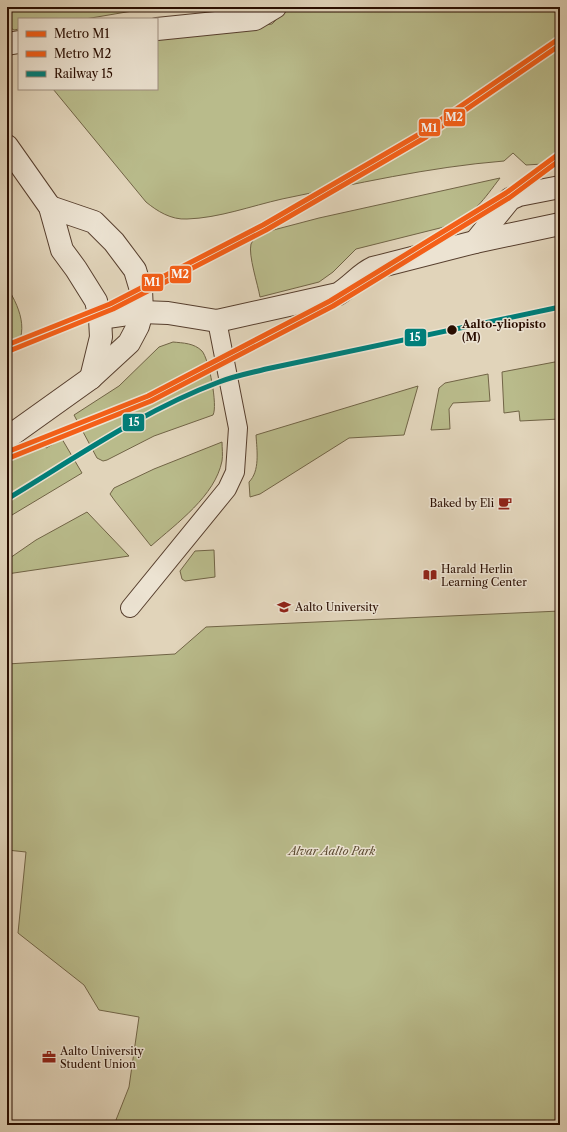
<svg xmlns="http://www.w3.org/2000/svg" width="567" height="1132" font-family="'Libre Caslon Text',serif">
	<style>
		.green { fill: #b9bb8b; stroke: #716446 }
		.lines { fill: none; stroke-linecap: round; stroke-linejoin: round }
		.service-casing { stroke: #573f2e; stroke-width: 20 }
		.minor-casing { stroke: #573f2e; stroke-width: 24 }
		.tertiary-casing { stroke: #573f2e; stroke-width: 24 }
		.service { stroke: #ece3d2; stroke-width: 18 }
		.minor { stroke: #ece3d2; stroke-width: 22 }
		.tertiary { stroke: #ece3d2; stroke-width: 22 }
		.rail-1-casing { stroke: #ece3d2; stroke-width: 8 }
		.rail-1 { stroke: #007e79; stroke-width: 5 }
		.metro-1-casing { stroke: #ece3d2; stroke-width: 8 }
		.metro-2-casing { stroke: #ece3d2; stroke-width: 8 }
		.metro-1 { stroke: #f45f18; stroke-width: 5 }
		.metro-2 { stroke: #f45f18; stroke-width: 5 }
		.stop-dot { fill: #290d00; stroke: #ece3d2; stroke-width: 1.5 }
		.labels { text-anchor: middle; stroke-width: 3; stroke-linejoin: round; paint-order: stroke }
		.stop-label { font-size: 11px; font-weight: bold; fill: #290d00; stroke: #ece3d2; text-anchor: start }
		.poi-label { font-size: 11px; fill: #290d00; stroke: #ece3d2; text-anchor: start }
		.park-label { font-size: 11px; font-style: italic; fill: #5b4a31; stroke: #ece3d2 }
		.line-badge { stroke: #ece3d2; stroke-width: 1.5 }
		.badge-label { font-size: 11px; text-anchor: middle; font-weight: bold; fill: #fff }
	</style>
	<rect width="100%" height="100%" fill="#e1d4ba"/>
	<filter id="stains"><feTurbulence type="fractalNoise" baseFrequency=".005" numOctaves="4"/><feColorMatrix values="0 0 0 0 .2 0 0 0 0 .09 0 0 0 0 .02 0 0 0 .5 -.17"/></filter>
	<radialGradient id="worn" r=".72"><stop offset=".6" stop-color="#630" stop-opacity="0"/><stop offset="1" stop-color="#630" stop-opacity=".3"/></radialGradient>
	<g class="green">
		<path d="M7 7H156L85 19H19V29L14 30 7 26Z"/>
		<path d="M289 7H560V163L526 165 513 153 504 161C429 167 355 184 282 199 251 206 219 218 187 219 171 220 157 211 146 202L53 89H157V39L272 24Z"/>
		<path d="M500 178C484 199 474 215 448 226L356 249 333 272 319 282 260 297C258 285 248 255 251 244 253 239 258 236 262 233L319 218Z"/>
		<path d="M7 287C22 311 31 337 7 359Z"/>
		<path d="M173 342C183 343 194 343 202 351 209 359 218 406 213 415L154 436 107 460 103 461 97 458 74 415 119 386 159 347Z"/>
		<path d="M560 361V419L520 421 519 411 504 413 502 372Z"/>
		<path d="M488 374 490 401 453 403 449 409 450 429 431 430 439 388 445 383Z"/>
		<path d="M418 386 404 435 349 438 260 494 250 497 249 482C260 471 257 451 256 435Z"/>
		<path d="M39 438 46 448 62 439 82 473 7 518V459Z"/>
		<path d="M222 442C222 448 223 455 222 461 215 496 177 523 151 546L115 501 110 494 114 488 154 469Z"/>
		<path d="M87 512 129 556 7 574V560L36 540Z"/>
		<path d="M214 550 215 577 185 581 182 579 180 571 195 551Z"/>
		<path d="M560 611V1125H114L129 1087 139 1017 99 1010 84 985 18 933 26 852 7 850V664L175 654 206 627Z"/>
	</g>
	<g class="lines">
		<g class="service-casing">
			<path id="service" d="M130 608 227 489 235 472 238 428 217 321"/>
		</g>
		<g class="minor-casing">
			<g id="minor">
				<path d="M157 29 255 19 275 7"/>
				<path d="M7 44 19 42"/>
				<path d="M475 242 510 199 519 195 560 187"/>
				<path d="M100 318 142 312 168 313 217 321 338 294C351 286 360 274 373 268L475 242 560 224"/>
			</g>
		</g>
		<g class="tertiary-casing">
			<g id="tertiary">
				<path d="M7 146 50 207 62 250 76 269 96 301 100 318 101 337 91 378"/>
				<path d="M7 438 91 378 129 343 138 326 142 312 141 290 135 270 114 242 94 222 50 207"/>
			</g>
		</g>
		<use href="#service" class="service"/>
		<use href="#minor" class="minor"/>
		<use href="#tertiary" class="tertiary"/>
		<g class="rail-1-casing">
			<path id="rail-1" d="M7 499C75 458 144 410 219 382 234 376 250 373 266 369L560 307"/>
		</g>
		<use href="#rail-1" class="rail-1"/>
		<g class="metro-1-casing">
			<g id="metro-1">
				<path d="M7 345 110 304 263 225 423 132 560 38"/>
				<path d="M7 452 148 396 330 301 506 193 560 153"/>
			</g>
		</g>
		<g class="metro-2-casing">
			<g id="metro-2">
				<path d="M9 351 113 309 266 230 426 137 560 45"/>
				<path d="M9 458 151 401 333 306 509 198 560 160"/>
			</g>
		</g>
		<use href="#metro-1" class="metro-1"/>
		<use href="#metro-2" class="metro-2"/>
	</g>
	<defs>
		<g id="cafe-bare" transform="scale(1.08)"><path d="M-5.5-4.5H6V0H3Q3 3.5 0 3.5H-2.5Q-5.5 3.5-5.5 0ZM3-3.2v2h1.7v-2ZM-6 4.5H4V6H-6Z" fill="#8f2418" stroke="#ece3d2" stroke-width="2.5" paint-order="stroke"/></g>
		<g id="library-bare" transform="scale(1.08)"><path d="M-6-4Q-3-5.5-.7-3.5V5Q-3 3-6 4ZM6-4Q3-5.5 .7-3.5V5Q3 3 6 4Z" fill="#8f2418" stroke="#ece3d2" stroke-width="2.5" paint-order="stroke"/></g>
		<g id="university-bare" transform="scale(1.08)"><path d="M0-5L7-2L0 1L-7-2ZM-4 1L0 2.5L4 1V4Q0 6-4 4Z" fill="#8f2418" stroke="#ece3d2" stroke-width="2.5" paint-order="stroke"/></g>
		<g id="office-bare" transform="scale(1.08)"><path d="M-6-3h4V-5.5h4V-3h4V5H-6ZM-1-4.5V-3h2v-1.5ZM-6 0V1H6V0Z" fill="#8f2418" stroke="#ece3d2" stroke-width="2.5" paint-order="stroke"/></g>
	</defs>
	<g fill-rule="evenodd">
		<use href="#cafe-bare" x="505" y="503"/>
		<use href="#library-bare" x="430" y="575"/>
		<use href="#university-bare" x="284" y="607"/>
		<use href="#office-bare" x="49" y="1057"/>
	</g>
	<circle class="stop-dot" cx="452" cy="330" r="5.5"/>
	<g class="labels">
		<g class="stop-label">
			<text x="462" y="328">Aalto-yliopisto<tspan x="462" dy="13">(M)</tspan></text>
		</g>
		<g class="poi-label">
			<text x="494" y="507" text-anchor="end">Baked by Eli</text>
			<text x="441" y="573">Harald Herlin<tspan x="441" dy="13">Learning Center</tspan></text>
			<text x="295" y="611">Aalto University</text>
			<text x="60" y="1055">Aalto University<tspan x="60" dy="13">Student Union</tspan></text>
		</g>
		<g class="park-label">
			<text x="332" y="855">Alvar Aalto Park</text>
		</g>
	</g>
	<g class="line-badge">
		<rect x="443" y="108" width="23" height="19" rx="4" fill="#f45f18"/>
		<rect x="418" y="118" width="23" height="19" rx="4" fill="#f45f18"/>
		<rect x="169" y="265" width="23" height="19" rx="4" fill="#f45f18"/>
		<rect x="141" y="273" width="23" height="19" rx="4" fill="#f45f18"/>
		<rect x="404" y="328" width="23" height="19" rx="4" fill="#007e79"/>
		<rect x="122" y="413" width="23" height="19" rx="4" fill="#007e79"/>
	</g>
	<g class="badge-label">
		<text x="454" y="121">M2</text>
		<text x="429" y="132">M1</text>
		<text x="180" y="278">M2</text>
		<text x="152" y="286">M1</text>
		<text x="415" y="341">15</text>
		<text x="134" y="426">15</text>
	</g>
	<rect width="567" height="1132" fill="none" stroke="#e1d4ba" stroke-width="24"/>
	<rect x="8" y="8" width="551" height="1116" fill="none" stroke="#290d00" stroke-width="2"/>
	<rect x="12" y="12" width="543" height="1108" fill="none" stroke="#290d00"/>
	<rect x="18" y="18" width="140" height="72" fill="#ece3d2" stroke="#9e8d7e"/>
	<rect x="26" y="31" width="20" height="6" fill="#f45f18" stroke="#9e8d7e"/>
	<text x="54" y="38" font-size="12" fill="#290d00">Metro M1</text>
	<rect x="26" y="51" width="20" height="6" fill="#f45f18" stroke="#9e8d7e"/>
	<text x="54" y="58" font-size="12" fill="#290d00">Metro M2</text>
	<rect x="26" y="71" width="20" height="6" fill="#007e79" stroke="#9e8d7e"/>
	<text x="54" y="78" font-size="12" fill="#290d00">Railway 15</text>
	<rect width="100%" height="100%" filter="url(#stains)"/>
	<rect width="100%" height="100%" fill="url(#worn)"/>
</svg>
